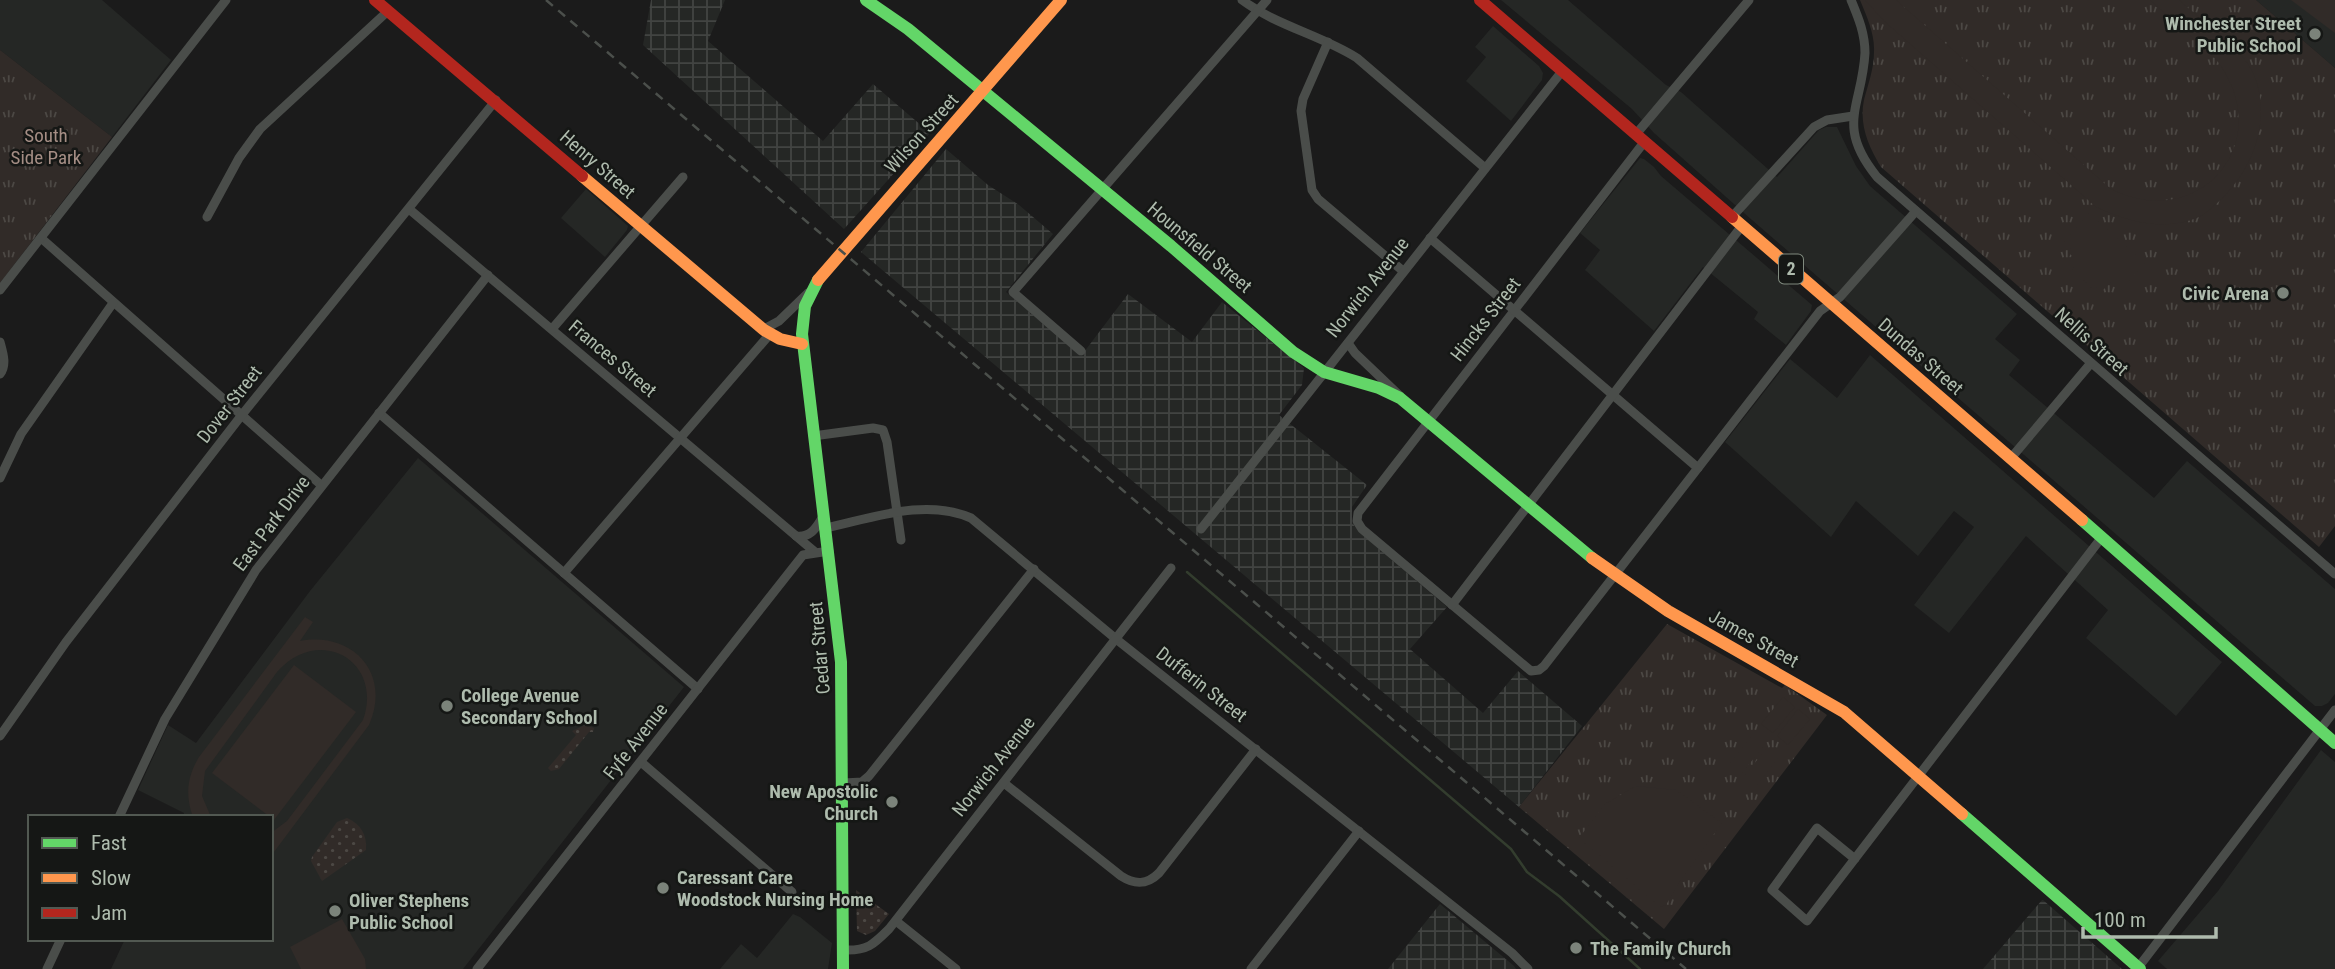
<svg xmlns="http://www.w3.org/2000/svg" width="2335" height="969" font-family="'Roboto Condensed',sans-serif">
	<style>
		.built { fill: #252725 }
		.industrial { fill: url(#industrial-grid) }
		.grass { fill: url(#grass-dots) }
		.park { fill: url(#park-tufts) }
		.garden { fill: #312b28 }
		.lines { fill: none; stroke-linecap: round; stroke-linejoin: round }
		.stream { stroke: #333d2e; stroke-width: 2.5 }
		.street { stroke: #4a4d4a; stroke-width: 9 }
		.fast { stroke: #63d668; stroke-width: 12 }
		.slow { stroke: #ff974d; stroke-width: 12 }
		.jam { stroke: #b3261e; stroke-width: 12 }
		.rail { stroke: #4b4f4b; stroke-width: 2.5; stroke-dasharray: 9 7; stroke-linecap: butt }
		.poi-dot { fill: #7b837a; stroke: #151715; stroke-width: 2.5 }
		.labels { text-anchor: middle; stroke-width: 5; stroke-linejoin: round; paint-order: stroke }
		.shield { fill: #151715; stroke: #808a7f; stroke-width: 2 }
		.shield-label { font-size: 18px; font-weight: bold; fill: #aebbad }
		.poi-label { font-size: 19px; font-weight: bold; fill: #aebbad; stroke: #151715; text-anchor: start }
		.street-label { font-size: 19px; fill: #aebbad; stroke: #151715 }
		.park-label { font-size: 19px; fill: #a58e85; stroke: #151715 }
	</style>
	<defs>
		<pattern id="industrial-grid" width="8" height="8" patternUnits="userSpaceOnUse" patternTransform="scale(1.75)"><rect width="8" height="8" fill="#252725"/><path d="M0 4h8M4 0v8" fill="none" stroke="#424442"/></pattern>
		<pattern id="grass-dots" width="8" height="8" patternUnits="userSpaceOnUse" patternTransform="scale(1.75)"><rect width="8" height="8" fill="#312b28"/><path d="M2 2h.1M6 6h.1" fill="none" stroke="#4c4844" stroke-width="1.8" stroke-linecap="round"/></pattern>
		<pattern id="park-tufts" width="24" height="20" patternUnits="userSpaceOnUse" patternTransform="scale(1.75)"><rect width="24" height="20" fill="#312b28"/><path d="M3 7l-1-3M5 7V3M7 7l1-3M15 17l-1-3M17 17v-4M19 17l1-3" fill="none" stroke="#4c4844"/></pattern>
	</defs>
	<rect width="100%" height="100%" fill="#1b1b1b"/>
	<g class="built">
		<path d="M0 0H102L171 60 112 137 0 50Z"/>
		<path d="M1501 0H1568L1666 85 1681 92 1777 177 1819 130 1826 127H1837L1856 166 1870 186 2017 314 1995 339 2020 360 2009 375 2154 498 2187 461 2335 589V694L2328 703 2322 706H2315L1752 220 1654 133 1632 109Z"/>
		<path d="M2256 0H2335V68Z"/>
		<path d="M1493 26 1539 66 1543 73 1542 80 1511 121 1466 81 1486 57 1475 47Z"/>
		<path d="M1640 158 1644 159 1654 167 1661 176 1812 305 1811 311 1786 345 1754 319 1758 312 1703 267 1654 331 1585 270 1600 250 1580 233Z"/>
		<path d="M586 189 628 226 627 230 605 257 561 218Z"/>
		<path d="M1870 355 2222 662 2176 716 2086 638 2108 610 2026 536 1949 633 1914 605 1974 527 1954 511 1918 556 1856 501 1831 537 1725 442 1790 359 1837 398Z"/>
		<path d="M418 458 684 687 463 969H111L125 939H271V817H183L184 813 138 790 168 725 196 743 310 591Z"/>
		<path d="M2321 750 2335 762V969H2167L2158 961 2218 891Z"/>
		<path d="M793 914 800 917 832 943 828 969H720L741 944 757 958Z"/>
	</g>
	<g class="industrial">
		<path d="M651 0H725L708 41 823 141 873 84 930 133 844 229 643 45Z"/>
		<path d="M946 149 988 185 1019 205 1053 234 1006 292 1081 356 1128 294 1192 342 1222 302 1304 368 1302 385 1279 415 1367 485 1352 507V522L1358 531 1447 607 1410 649 1483 713 1518 671 1582 726 1519 807 861 252Z"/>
		<path d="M2042 900H2043L2122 969H1983Z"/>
		<path d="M1440 904 1514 966 1516 969H1388Z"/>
	</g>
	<g class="grass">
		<path d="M585 725 594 728 593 732H589L559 769 551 771 548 768 576 735 572 731Z"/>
		<path d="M347 818C361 824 367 835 366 850L322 881 311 861 312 857 337 822Z"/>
		<path d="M856 890 889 914 875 931 866 935 857 931Z"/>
	</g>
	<g class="park">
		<path d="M1860 0H2256L2335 68V526L2319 547 1881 167C1868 146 1859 124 1864 100 1868 84 1874 69 1874 52 1875 34 1867 17 1860 0Z"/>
		<path d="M0 50 112 137 0 283Z"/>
		<path d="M1667 624 1782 688 1785 685 1827 715 1664 929 1519 807Z"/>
	</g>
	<g class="garden">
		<path d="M1865 0H1896L2111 189C2200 234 2280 140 2215 58L2150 0H2179C2201 20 2243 48 2254 75 2273 122 2251 173 2216 204 2209 210 2203 216 2194 219 2160 231 2127 221 2096 207L1884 21Z"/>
		<path d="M2291 0H2335V33Z"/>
		<path d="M2089 213 2145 263 2121 290 2111 282 2102 291 2097 287 2094 290 2072 270 2074 267 2067 261 2072 256 2068 252 2071 248 2064 242Z"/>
		<path d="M305 617 313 622 300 641C352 631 392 673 369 725L271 856V833L287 821 363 720C384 661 319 624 277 672L205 771 202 796 211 817H193C185 795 187 777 199 757Z"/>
		<path d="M294 665 356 712 274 820 212 773Z"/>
		<path d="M1783 697 1795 707 1773 733 1761 724Z"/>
		<path d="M1798 709 1810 719 1788 745 1777 736Z"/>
		<path d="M1751 737 1763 747 1742 773 1730 763Z"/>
		<path d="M1766 749 1778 758 1757 785 1745 775Z"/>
		<path d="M1636 786 1676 790 1722 823 1680 881 1666 905 1660 907 1579 838 1605 804Z"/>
		<path d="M342 919 365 959 366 969H301L290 947Z"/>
	</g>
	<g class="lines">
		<path class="stream" d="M1187 572 1511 849 1527 872 1559 896 1640 969"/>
		<g class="street">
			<path d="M1242 0C1277 26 1321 35 1357 58L1485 168"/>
			<path d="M1851 0C1858 17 1865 33 1865 53 1862 107 1835 125 1877 177L2335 574"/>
			<path d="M1328 42 1303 99 1301 111 1312 190 1318 199 1403 271"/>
			<path d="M1637 133 1749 0"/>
			<path d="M1645 141 1358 513 1357 521 1362 529 1531 671 1539 670 1544 666 1820 311 1840 297 1916 211"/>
			<path d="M409 209 815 552"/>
			<path d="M207 217 239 158 260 129 388 11"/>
			<path d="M1731 218 1814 127 1827 120 1853 116"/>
			<path d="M41 238 321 485"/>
			<path d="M1430 238 1698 468"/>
			<path d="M0 290 226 0"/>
			<path d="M552 329 683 177"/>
			<path d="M764 329 779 321 808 293"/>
			<path d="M0 342C3 353 7 365 0 374"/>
			<path d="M1348 343 1355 353 1399 395"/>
			<path d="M1081 351 1013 292 1267 0"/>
			<path d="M379 413 698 689"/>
			<path d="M813 436 873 428 883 430 887 442 901 540"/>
			<path d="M2011 458 2091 363"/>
			<path d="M0 478 21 434 113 303"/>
			<path d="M826 528C873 518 925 498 971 518L1116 639 1512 953 1528 969"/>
			<path d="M1201 529 1563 70"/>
			<path d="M796 536C812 538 817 526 824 515"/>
			<path d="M564 573 770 334"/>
			<path d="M1452 605 1741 227"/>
			<path d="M0 736 66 642 241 416 496 100"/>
			<path d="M641 762 792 892"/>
			<path d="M844 783 862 782 869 776 1034 569"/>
			<path d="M1004 783 1121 876C1135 885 1147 885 1159 873L1256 749"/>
			<path d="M119 817 165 719 256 570 488 275"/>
			<path d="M1855 859 1817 828 1772 890 1807 921 2102 537"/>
			<path d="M896 921 956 969"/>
			<path d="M844 950C867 951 873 945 889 929L1171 568"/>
			<path d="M47 969 61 939"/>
			<path d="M477 969 803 555 829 551"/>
			<path d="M1251 969 1359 831"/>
			<path d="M2137 969 2335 710"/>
		</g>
		<g class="fast">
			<path d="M866 0 908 29 1171 246 1293 352 1324 372 1379 388 1400 398 1592 558"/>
			<path d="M818 280 805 306 802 334 841 662 843 969"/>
			<path d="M2082 520 2335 743"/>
			<path d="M1962 814 2140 969"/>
		</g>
		<g class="slow">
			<path d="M582 176 764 330 780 339 802 344"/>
			<path d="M1732 217 2082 520"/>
			<path d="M818 280 1061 0"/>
			<path d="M1592 558 1668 611 1844 712 1962 814"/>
		</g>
		<g class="jam">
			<path d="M375 0 582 176"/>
			<path d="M1480 0 1732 217"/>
		</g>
		<path class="rail" d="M546 0 1686 969"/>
	</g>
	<g class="poi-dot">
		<circle cx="2315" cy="34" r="7"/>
		<circle cx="2283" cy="293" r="7"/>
		<circle cx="447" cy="706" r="7"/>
		<circle cx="892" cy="802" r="7"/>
		<circle cx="663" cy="888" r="7"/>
		<circle cx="335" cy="911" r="7"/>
		<circle cx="1576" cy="948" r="7"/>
	</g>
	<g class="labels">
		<rect class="shield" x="1779" y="254.5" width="24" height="29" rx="5"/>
		<g class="shield-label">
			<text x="1791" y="275">2</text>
		</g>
		<g class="poi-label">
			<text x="2301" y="30" text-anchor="end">Winchester Street<tspan x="2301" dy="22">Public School</tspan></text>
			<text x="2269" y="300" text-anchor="end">Civic Arena</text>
			<text x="461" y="702">College Avenue<tspan x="461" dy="22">Secondary School</tspan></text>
			<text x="878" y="798" text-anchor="end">New Apostolic<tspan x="878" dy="22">Church</tspan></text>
			<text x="677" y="884">Caressant Care<tspan x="677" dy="22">Woodstock Nursing Home</tspan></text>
			<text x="349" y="907">Oliver Stephens<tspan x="349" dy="22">Public School</tspan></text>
			<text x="1590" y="955">The Family Church</text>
		</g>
		<g class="street-label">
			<text transform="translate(921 133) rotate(-48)" y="7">Wilson Street</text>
			<text transform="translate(598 164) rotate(41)" y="7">Henry Street</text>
			<text transform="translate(1200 247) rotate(40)" y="7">Hounsfield Street</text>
			<text transform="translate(1367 287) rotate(-52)" y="7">Norwich Avenue</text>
			<text transform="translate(1485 319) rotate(-52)" y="7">Hincks Street</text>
			<text transform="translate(2092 341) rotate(42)" y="7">Nellis Street</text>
			<text transform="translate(1921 356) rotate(41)" y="7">Dundas Street</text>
			<text transform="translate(613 358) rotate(40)" y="7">Frances Street</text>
			<text transform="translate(229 404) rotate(-52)" y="7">Dover Street</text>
			<text transform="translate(271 523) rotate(-53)" y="7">East Park Drive</text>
			<text transform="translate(1754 638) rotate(29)" y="7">James Street</text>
			<text transform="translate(819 648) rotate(-95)" y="7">Cedar Street</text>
			<text transform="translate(1202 684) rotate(38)" y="7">Dufferin Street</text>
			<text transform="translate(635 741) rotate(-52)" y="7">Fyfe Avenue</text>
			<text transform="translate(993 766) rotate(-52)" y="7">Norwich Avenue</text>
		</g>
		<g class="park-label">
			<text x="46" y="142">South<tspan x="46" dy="22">Side Park</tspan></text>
		</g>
	</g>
	<rect x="28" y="815" width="245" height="126" fill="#151715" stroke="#525952" stroke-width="2"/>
	<rect x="42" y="838" width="35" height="10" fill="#63d668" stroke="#525952" stroke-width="2"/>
	<text x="91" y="850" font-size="21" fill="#aebbad">Fast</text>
	<rect x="42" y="873" width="35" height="10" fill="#ff974d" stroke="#525952" stroke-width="2"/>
	<text x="91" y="885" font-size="21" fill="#aebbad">Slow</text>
	<rect x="42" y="908" width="35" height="10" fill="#b3261e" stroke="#525952" stroke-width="2"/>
	<text x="91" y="920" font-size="21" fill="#aebbad">Jam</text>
	<path d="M2083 927v10h133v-10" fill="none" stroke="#aebbad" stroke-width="3.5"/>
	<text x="2094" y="927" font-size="21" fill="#aebbad" stroke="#151715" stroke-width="5" paint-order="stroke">100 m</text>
</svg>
